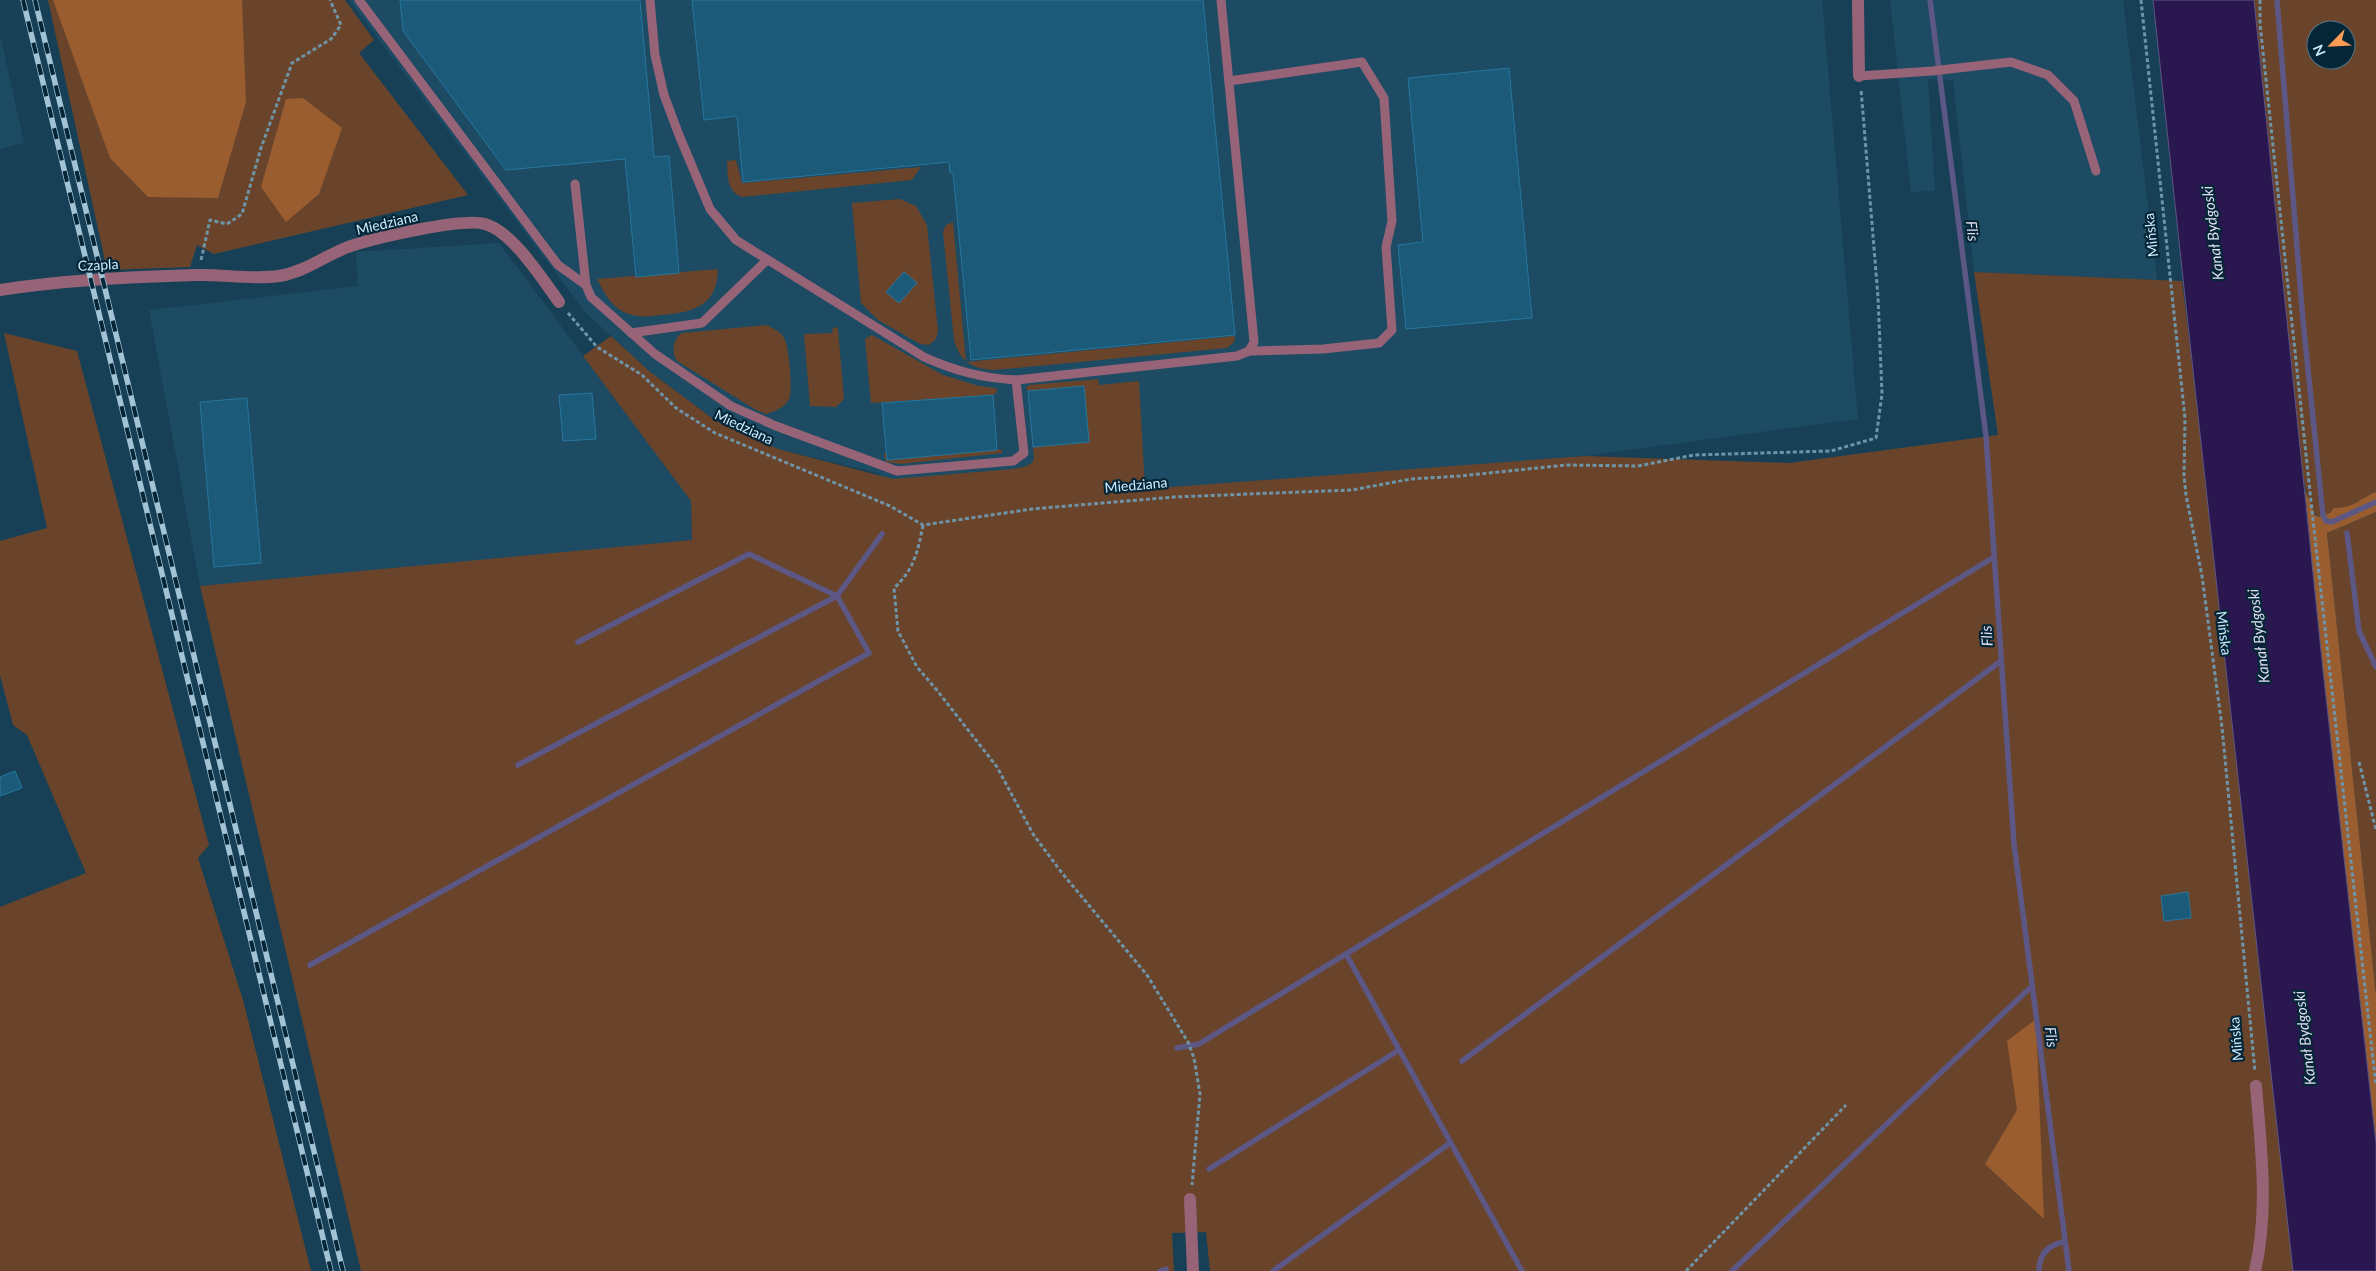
<svg xmlns="http://www.w3.org/2000/svg" width="2376" height="1271" font-family="Lato,sans-serif">
	<style>
		.built { fill: #1d4b64 }
		.green { fill: #69442a; fill-rule: evenodd }
		.forest { fill: #9a5d30 }
		.water { fill: #2b1750; stroke: #5c5784 }
		.lines { fill: none; stroke-linecap: round; stroke-linejoin: round }
		.stream { stroke: #5c5784; stroke-width: 5.5 }
		.building { fill: #1c5a79; stroke: #26779f }
		.path { stroke: #6f93a7; stroke-width: 3; stroke-dasharray: 4 2.5; stroke-linecap: butt }
		.lane { stroke: #976477; stroke-width: 9 }
		.street { stroke: #976477; stroke-width: 12 }
		.rail-casing { stroke: #a2c2d6; stroke-width: 5.5 }
		.rail { stroke: #042637; stroke-width: 4; stroke-dasharray: 11; stroke-linecap: butt }
		.labels { text-anchor: middle; stroke-width: 4.5; stroke-linejoin: round; paint-order: stroke }
		.street-label { font-size: 14px; fill: #cfecff; stroke: #042637 }
		.water-label { font-size: 15px; font-style: italic; fill: #e2def1; stroke: #042637 }
	</style>
	<rect width="100%" height="100%" fill="#174056"/>
	<g class="built">
		<path d="M349 0H1822L1858 419 1585 456 1226 485 1145 489 891 485 878 473 778 449 716 421 649 371 586 313Z"/>
		<path d="M1890 0H2123L2157 280 1974 272 1953 80 1928 79 1935 191 1911 192Z"/>
		<path d="M0 35 24 143 0 149Z"/>
		<path d="M499 243 691 501 692 540 560 555 200 586 149 310 358 286 356 252Z"/>
	</g>
	<g class="green">
		<path d="M48 0H345L374 40 359 53 468 195 214 254 197 245 190 267 107 270Z"/>
		<path d="M2240 0H2376V492L2354 504 2319 517C2301 507 2297 420 2295 397 2281 265 2259 132 2240 0ZM2316 30H2346V60H2316Z"/>
		<path d="M736 160 742 183 921 167 912 180 742 197C726 191 728 175 727 161Z"/>
		<path d="M900 199 916 206 927 225 938 331 936 339 929 345 920 344 878 320 861 303 852 203Z"/>
		<path d="M953 222 966 362 1235 336 1234 342 1227 348 994 370C973 369 960 362 954 340L943 232 946 225Z"/>
		<path d="M718 269C717 307 693 312 661 315 645 317 634 318 620 310 609 303 603 290 597 279Z"/>
		<path d="M1974 272 2182 281 2209 506 2293 1271H1210L1206 1232 1172 1233 1174 1271H361L200 586 692 540 691 501 583 356 611 336 649 371 716 421 778 449 893 479 1012 469 1024 467 1032 463 1034 459 1033 447 1089 442 1084 386 1028 391 1026 388 1029 385 1098 379 1099 385 1139 381 1145 489 1585 456 1789 463 1998 435Z"/>
		<path d="M767 325C774 329 782 332 785 340 789 349 793 390 789 399 785 408 775 411 766 414L756 410 677 361C671 352 673 339 682 333Z"/>
		<path d="M833 328 836 327 838 329 844 399 836 407 810 406 804 334 832 333Z"/>
		<path d="M4 333 77 351 209 845 198 858 243 1000 311 1271H0V907L86 873 27 735 13 725 0 675V541L47 528Z"/>
		<path d="M872 335 943 375 979 386 996 388 997 392 993 395 871 403 865 339Z"/>
		<path d="M997 449 1002 450V453L901 464 886 462 884 454 887 452 888 460Z"/>
		<path d="M2376 512V995L2327 533Z"/>
	</g>
	<g class="forest">
		<path d="M53 0H242L246 102 218 198 148 197 110 158Z"/>
		<path d="M303 98 342 128 319 194 286 222 261 187 286 99Z"/>
		<path d="M2305 490 2315 515 2319 517 2330 513 2334 508C2352 509 2361 498 2376 492V512L2327 533 2376 995V1143L2323 670Z"/>
		<path d="M2036 1019 2044 1219 1985 1164 2017 1110 2007 1041Z"/>
	</g>
	<path class="water" d="M2153 0H2254L2323 670 2376 1143V1271H2293C2246 847 2198 424 2153 0Z"/>
	<g class="lines">
		<g class="stream">
			<path d="M1930 0 1986 436 2014 844 2069 1271"/>
			<path d="M2277 0 2303 321 2323 515 2326 521 2332 522 2376 502"/>
			<path d="M2347 533 2359 631 2376 667"/>
			<path d="M578 642 749 554 837 596"/>
			<path d="M518 765 837 596"/>
			<path d="M1346 954 1522 1271"/>
			<path d="M310 965 869 653 837 596 882 534"/>
			<path d="M1177 1048 1199 1044 1994 557"/>
			<path d="M1462 1061 2001 661"/>
			<path d="M1209 1169 1399 1050"/>
			<path d="M1160 1271 1166 1269"/>
			<path d="M1273 1271 1450 1143"/>
			<path d="M1732 1271 2031 987"/>
			<path d="M2039 1271C2039 1254 2048 1245 2064 1242"/>
		</g>
	</g>
	<g class="building">
		<path d="M400 0H640L654 157 669 156 679 273 636 277 625 159 506 170 403 31Z"/>
		<path d="M692 0H1203L1235 335 971 360 953 173H950L949 162 743 182 737 116 704 120Z"/>
		<path d="M1509 68 1532 318 1406 329 1398 245 1423 242 1408 78Z"/>
		<path d="M904 272 917 283 899 303 886 292Z"/>
		<path d="M1084 386 1089 442 1033 447 1028 391Z"/>
		<path d="M592 393 596 439 563 441 559 395Z"/>
		<path d="M993 395 997 450 887 460 882 403Z"/>
		<path d="M247 398 261 563 214 567 200 402Z"/>
		<path d="M15 771 22 788 0 796V777Z"/>
		<path d="M2188 892 2191 918 2164 921 2161 896Z"/>
	</g>
	<g class="lines">
		<g class="path">
			<path d="M2141 0 2185 418 2184 476 2186 495 2202 576 2222 727 2255 1072"/>
			<path d="M2260 0V24L2313 520 2376 1086"/>
			<path d="M201 260 210 220 227 224 242 214 261 148 292 63 331 39 341 25 330 0"/>
			<path d="M568 313 597 347 642 375 676 408 715 433 890 506 923 525 1032 509 1174 497 1352 490 1411 479 1460 476 1566 465 1638 466 1694 455 1831 451 1876 438 1882 394 1878 297 1861 89"/>
			<path d="M923 525C918 551 914 570 894 588L898 631 917 667 936 689 997 767 1033 834 1062 873 1147 975 1188 1042 1194 1058 1200 1094 1192 1185"/>
			<path d="M2359 762 2376 830"/>
			<path d="M1686 1271 1846 1105"/>
		</g>
		<g class="lane">
			<path d="M359 0 558 265 586 285"/>
			<path d="M650 0 655 55 664 95 679 135 710 209 736 240 924 357C955 371 982 378 1016 380"/>
			<path d="M1859 76 1932 71 2011 62 2048 75 2074 101 2096 171"/>
			<path d="M1229 81 1362 62 1384 98 1392 221 1386 247 1392 330 1379 343 1323 349 1249 351"/>
			<path d="M575 184 586 285 591 297 655 354 731 406 776 426 897 471 1013 461 1024 453 1016 380 1237 356 1249 351 1254 342 1221 0"/>
			<path d="M631 333 702 323 767 260"/>
		</g>
		<g class="street">
			<path d="M1858 0 1859 76"/>
			<path d="M0 290C65 280 130 277 196 275 223 274 252 280 279 276 305 272 324 256 348 247 371 239 463 217 485 224 512 231 543 280 559 302"/>
			<path d="M1190 1199 1193 1271"/>
			<path d="M2255 1271C2269 1210 2261 1148 2256 1086"/>
		</g>
		<g class="rail-casing">
			<g id="rail">
				<path d="M23 0 331 1271"/>
				<path d="M35 0 343 1271"/>
			</g>
		</g>
		<use href="#rail" class="rail"/>
	</g>
	<g class="labels">
		<g class="street-label">
			<text transform="translate(387 223) rotate(-13)" y="5">Miedziana</text>
			<text transform="translate(2151 235) rotate(-96)" y="5">Mińska</text>
			<text transform="translate(98 265) rotate(-3)" y="5">Czapla</text>
			<text transform="translate(744 427) rotate(25)" y="5">Miedziana</text>
			<text transform="translate(1136 485) rotate(-5)" y="5">Miedziana</text>
			<text transform="translate(2224 633) rotate(83)" y="5">Mińska</text>
			<text transform="translate(2236 1039) rotate(-95)" y="5">Mińska</text>
		</g>
		<g class="water-label">
			<text transform="translate(1972 231) rotate(83)" y="5">Flis</text>
			<text transform="translate(2213 233) rotate(-97)" y="5">Kanał Bydgoski</text>
			<text transform="translate(1987 636) rotate(-94)" y="5">Flis</text>
			<text transform="translate(2259 636) rotate(-97)" y="5">Kanał Bydgoski</text>
			<text transform="translate(2051 1037) rotate(83)" y="5">Flis</text>
			<text transform="translate(2305 1038) rotate(-97)" y="5">Kanał Bydgoski</text>
		</g>
	</g>
	<g transform="translate(2331 45) rotate(246)"><circle r="24" fill="#042637" stroke="#557587"/>
	<path d="M0-4L9 19L0 12L-9 19Z" fill="#fd9c55"/>
	<text y="-8" font-size="14" font-weight="bold" text-anchor="middle" fill="#cfecff">N</text>
	</g>
</svg>
